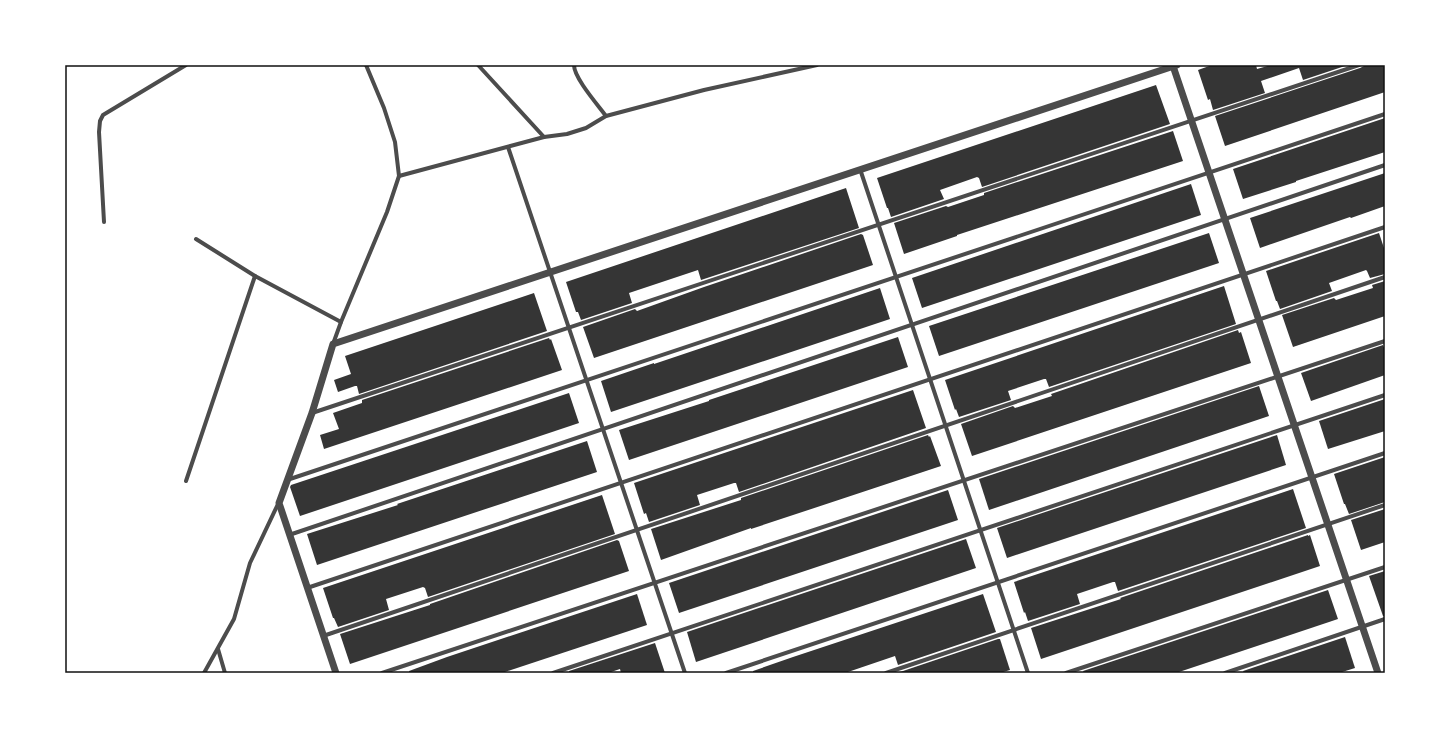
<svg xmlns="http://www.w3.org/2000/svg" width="1450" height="738" font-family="Barlow,sans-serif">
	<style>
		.building { fill: #353535 }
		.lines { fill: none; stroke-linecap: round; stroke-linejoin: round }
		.minor { stroke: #4c4c4c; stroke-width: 4 }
		.tertiary { stroke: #4c4c4c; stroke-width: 7 }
		.neatline { fill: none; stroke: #111; stroke-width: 1.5 }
	</style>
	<rect width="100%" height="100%" fill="#fff"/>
	<g class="building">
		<path d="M1212 65H1256L1257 69 1271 65H1348L1303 80 1299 68 1261 81 1265 93 1213 110 1210 99 1208 100 1198 70Z"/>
		<path d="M1366 65H1385V92L1225 146 1215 116 1360 68Z"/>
		<path d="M1156 85 1170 124 982 187 979 178 977 177 940 190 944 199 891 217 888 208H887L877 178Z"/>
		<path d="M1385 118V152L1296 181V182L1243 199 1233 169Z"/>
		<path d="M1173 131 1183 161 957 235V236L904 254 894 223 946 206 948 207 984 195V193Z"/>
		<path d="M1385 173V206L1351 218 1350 217 1260 248 1250 218Z"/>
		<path d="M1191 184 1201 215 922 308 912 278Z"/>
		<path d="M846 188 859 228 701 280 698 270 629 293 632 303 581 320 578 312H576L566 282Z"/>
		<path d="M1209 233 1219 263 939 356 929 326Z"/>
		<path d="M1379 233 1385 251V274L1370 278 1367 271 1366 270 1329 283 1332 291 1280 309 1277 301H1276L1266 271Z"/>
		<path d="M861 234 863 235 873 265 594 358 583 327 635 309 637 311 704 287Z"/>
		<path d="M1385 281V316L1293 347 1282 315 1334 298 1336 300 1373 288 1372 285Z"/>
		<path d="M1224 286 1236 324 1049 387 1046 379H1044L1008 391 1011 400 959 417 956 409 955 410 945 380Z"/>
		<path d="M880 288 890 319 611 412 601 381 654 363V364Z"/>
		<path d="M534 293 547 331 359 394 357 386H355L338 392 334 380 351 374 345 356Z"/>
		<path d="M1238 330 1239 333 1241 332 1251 363 972 456 961 424 1013 406 1015 408 1052 396 1051 394Z"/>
		<path d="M898 337 908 367 629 460 619 430 709 401V400Z"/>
		<path d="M549 338 550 340 551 339 562 370 324 449 320 435 339 429 333 413 362 403V400Z"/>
		<path d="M1383 345 1385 350V375L1311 401 1301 373Z"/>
		<path d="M1259 386 1269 416 989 510 979 479Z"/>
		<path d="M913 390 926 428 739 492 736 483H734L697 495 700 505 649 522 646 513 644 514 634 483Z"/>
		<path d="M569 393 579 423 300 516 290 487 291 485Z"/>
		<path d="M1385 399V431L1328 449 1319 421Z"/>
		<path d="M928 435 929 437 930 436 941 466 751 529V528L661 560 651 529 741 500V498Z"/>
		<path d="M1277 435 1286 465 1007 558 997 528Z"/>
		<path d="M587 441 597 472 317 565 307 534 398 505 397 504Z"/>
		<path d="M1385 457V502L1349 514 1345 504H1344L1334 474Z"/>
		<path d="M1293 489 1306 528 1118 591 1115 582H1113L1077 594 1080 604 1028 621 1025 612 1024 613 1014 582Z"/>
		<path d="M948 490 958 520 679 613 669 583Z"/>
		<path d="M602 495 615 534 428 597 425 588 423 587 386 599 389 610 338 627 334 618H333L323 588Z"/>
		<path d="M1385 509V542L1361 550 1351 520Z"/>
		<path d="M1308 535V536L1310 535 1320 566 1041 659 1031 628 1121 599 1120 598Z"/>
		<path d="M966 539 976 568 696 662 687 632Z"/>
		<path d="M617 540 619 541 629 571 350 664 340 634 430 605V604Z"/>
		<path d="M1385 571V616H1383L1369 576Z"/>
		<path d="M1328 590 1338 619 1176 673H1084L1083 671Z"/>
		<path d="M637 594 647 625 502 673H409V671L447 657Z"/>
		<path d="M983 594 996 632 898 665 895 656 845 673H753V671L793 657Z"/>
		<path d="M1345 637 1355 668 1339 673H1244L1243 671Z"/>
		<path d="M998 639H1000L1010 670 1000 673H901L900 672Z"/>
		<path d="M655 643 665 673H621L620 669 608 673H569V671Z"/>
	</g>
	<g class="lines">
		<g class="minor">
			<path d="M478 65 544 137"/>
			<path d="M574 65C574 78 598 105 606 116"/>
			<path d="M508 147 685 673"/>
			<path d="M860 169 1028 673"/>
			<path d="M399 176 544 137 567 134 586 128 606 116 704 90 817 65"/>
			<path d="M104 222 99 132 100 121 103 115 186 65"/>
			<path d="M196 239 255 276"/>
			<path d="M333 344 341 322 387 212 399 176 395 142 384 108 366 65"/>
			<path d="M312 413 1359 65"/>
			<path d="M287 480 1385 114"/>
			<path d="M186 481 255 276 341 322"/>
			<path d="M289 535 1385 165"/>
			<path d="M307 588 1385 227"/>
			<path d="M323 636 1385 277"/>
			<path d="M218 649 225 673"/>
			<path d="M204 673 234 619 250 563 278 504"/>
			<path d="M382 673 1385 341"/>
			<path d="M553 673 1385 395"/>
			<path d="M726 673 1385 453"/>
			<path d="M886 673 1385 505"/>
			<path d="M1066 673 1385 567"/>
			<path d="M1225 673 1385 619"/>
		</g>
		<g class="tertiary">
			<path d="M1173 66 1378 673"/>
			<path d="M336 673 279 503 312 413 333 344 1177 65"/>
		</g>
	</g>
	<rect width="1450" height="738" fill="none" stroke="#ffffff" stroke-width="132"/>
	<rect x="66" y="66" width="1318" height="606" class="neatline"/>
</svg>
